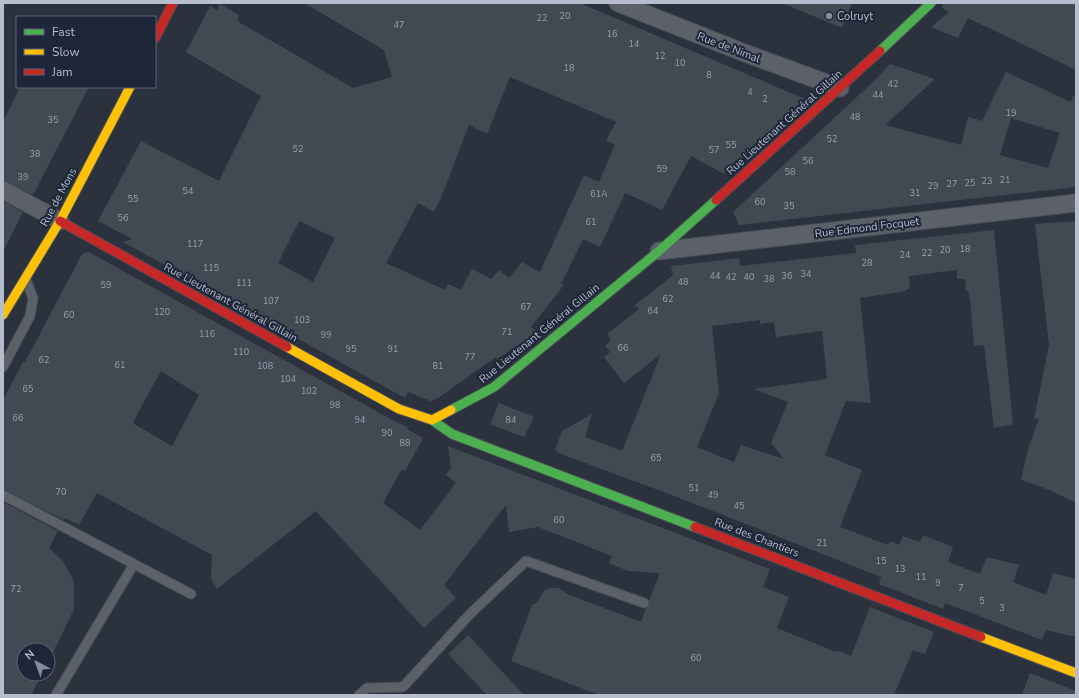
<svg xmlns="http://www.w3.org/2000/svg" width="1079" height="698" font-family="'Nunito Sans',sans-serif">
	<style>
		.building { fill: #434952; fill-rule: evenodd }
		.lines { fill: none; stroke-linecap: round; stroke-linejoin: round }
		.lane-casing { stroke: #484d55; stroke-width: 11 }
		.street-casing { stroke: #484d55; stroke-width: 19 }
		.fast-casing { stroke: #484d55; stroke-width: 11 }
		.slow-casing { stroke: #484d55; stroke-width: 11 }
		.jam-casing { stroke: #484d55; stroke-width: 11 }
		.lane { stroke: #5c6069; stroke-width: 9 }
		.street { stroke: #5c6069; stroke-width: 17 }
		.fast { stroke: #4caf50; stroke-width: 9 }
		.slow { stroke: #ffc107; stroke-width: 9 }
		.jam { stroke: #c62828; stroke-width: 9 }
		.poi-dot { fill: #858d9b; stroke: #1d2739; stroke-width: 1.5 }
		.labels { text-anchor: middle; stroke-width: 4; stroke-linejoin: round; paint-order: stroke }
		.number-label { font-size: 9px; fill: #99a1ae }
		.poi-label { font-size: 11px; fill: #b6becd; stroke: #1d2739; text-anchor: start }
		.street-label { font-size: 11px; fill: #b6becd; stroke: #1d2739 }
	</style>
	<rect width="100%" height="100%" fill="#2b323d"/>
	<g class="building">
		<path d="M304 3H580L805 99 777 125 778 126 724 174 691 156 662 210 625 193 600 247 583 239 561 284 564 285 531 327 538 332 497 359 496 357 438 398 430 401 408 392 405 398 123 242 132 239 98 221 141 141 219 181 261 96 186 52 210 6 217 10 220 4 239 15 237 21 353 88 392 77 384 50ZM510 77 616 122 606 140 615 145 599 182 584 175 540 272 522 262 509 278 499 270 491 279 472 269 461 290 448 284 445 290 386 263 418 203 434 212 441 198 469 125 487 134ZM299 221 335 238 313 282 278 263Z"/>
		<path d="M782 3H852L842 28Z"/>
		<path d="M943 3H1076V70L968 18 958 38 931 27 949 12 942 8Z"/>
		<path d="M890 64 935 79 885 125 961 145 968 117 982 121 1006 72 1071 102 1073 96H1076V187L739 225 733 212 874 81ZM1011 118 1060 133 1048 168 1000 155Z"/>
		<path d="M20 87H89L33 195 3 180V122Z"/>
		<path d="M3 201 23 212 3 252Z"/>
		<path d="M1076 221V503L1047 489 1021 480 1028 449 1039 418 1034 419 1049 345 1035 224Z"/>
		<path d="M994 230 1013 424 994 428 984 345 974 346 970 300 968 291H966L965 279H957V270L909 276 910 289H906V291L860 298 871 403 846 401 825 455 862 470 840 527 888 545 890 541 899 545 903 536 920 542 923 535 953 547 948 562 980 574 987 557 1019 565 1013 582 1046 595 1053 573 1076 579V637L1046 630 1042 640 945 603 943 609 879 584 881 577 677 497 556 452 557 451 555 450 562 431 592 414 585 437 622 451 661 354 624 383 604 357 610 352 605 346 611 340 607 334 639 309 635 305 673 275 671 266 739 258 740 266 856 253 855 245ZM760 320V324L774 322 776 337 822 331 827 379 754 389 788 402 771 443 784 459 741 445 734 462 697 447 719 393 712 326Z"/>
		<path d="M89 252 396 422 408 427 407 429 423 438 405 471 402 469 383 503 420 530 456 483 446 475 451 468 448 446 770 569 763 587 789 597 777 628 836 652 837 650 851 656 870 607 934 632 925 654 913 650 894 695H599L511 661 532 605 536 603 545 590 551 588H558L570 595 641 622 646 608 649 605V601L660 573 628 571 609 563 612 556 538 527 509 532 506 505 444 585 456 598 424 628 316 511 217 589 211 578 212 555 97 493 79 525 65 518 64 520 3 489V400L23 362H25L82 254ZM161 371 199 395 172 446 134 424 133 422Z"/>
		<path d="M499 403 534 417 524 437 490 424Z"/>
		<path d="M3 502 58 531 49 548 62 560 71 575 74 584V609L48 663V650H24V674H42L31 695H3Z"/>
		<path d="M468 635 524 695H487L448 654Z"/>
		<path d="M1030 673 1076 691V695H1022Z"/>
	</g>
	<g class="lines">
		<g class="lane-casing">
			<g id="lane">
				<path d="M3 367 30 316 33 298 26 280"/>
				<path d="M3 495 134 564"/>
				<path d="M56 695 134 564 191 594"/>
				<path d="M359 695 367 688 403 687 471 613 526 561 644 603"/>
			</g>
		</g>
		<g class="street-casing">
			<g id="street">
				<path d="M618 3 750 55 840 88"/>
				<path d="M3 190 60 221"/>
				<path d="M659 251 1076 203"/>
			</g>
		</g>
		<g class="fast-casing">
			<g id="fast">
				<path d="M880 51 931 3"/>
				<path d="M451 410 494 387 659 251 716 200"/>
				<path d="M432 420 452 434 695 527"/>
			</g>
		</g>
		<g class="slow-casing">
			<g id="slow">
				<path d="M3 315 60 221 130 87"/>
				<path d="M287 347 399 409 432 420 451 410"/>
				<path d="M981 637 1076 673"/>
			</g>
		</g>
		<g class="jam-casing">
			<g id="jam">
				<path d="M155 38 173 3"/>
				<path d="M716 200 880 51"/>
				<path d="M60 221 287 347"/>
				<path d="M695 527 981 637"/>
			</g>
		</g>
		<use href="#lane" class="lane"/>
		<use href="#street" class="street"/>
		<use href="#fast" class="fast"/>
		<use href="#slow" class="slow"/>
		<use href="#jam" class="jam"/>
	</g>
	<circle class="poi-dot" cx="829" cy="16" r="4"/>
	<g class="labels">
		<g class="number-label">
			<text x="565" y="19">20</text>
			<text x="542" y="21">22</text>
			<text x="399" y="28">47</text>
			<text x="612" y="37">16</text>
			<text x="634" y="47">14</text>
			<text x="660" y="59">12</text>
			<text x="680" y="66">10</text>
			<text x="569" y="71">18</text>
			<text x="709" y="78">8</text>
			<text x="893" y="87">42</text>
			<text x="750" y="95">4</text>
			<text x="878" y="98">44</text>
			<text x="765" y="102">2</text>
			<text x="1011" y="116">19</text>
			<text x="855" y="120">48</text>
			<text x="53" y="123">35</text>
			<text x="832" y="142">52</text>
			<text x="731" y="148">55</text>
			<text x="298" y="152">52</text>
			<text x="714" y="153">57</text>
			<text x="35" y="157">38</text>
			<text x="808" y="164">56</text>
			<text x="662" y="172">59</text>
			<text x="790" y="175">58</text>
			<text x="23" y="180">39</text>
			<text x="1005" y="183">21</text>
			<text x="987" y="184">23</text>
			<text x="970" y="186">25</text>
			<text x="952" y="187">27</text>
			<text x="933" y="189">29</text>
			<text x="188" y="194">54</text>
			<text x="915" y="196">31</text>
			<text x="599" y="197">61A</text>
			<text x="133" y="202">55</text>
			<text x="760" y="205">60</text>
			<text x="789" y="209">35</text>
			<text x="123" y="221">56</text>
			<text x="591" y="225">61</text>
			<text x="195" y="247">117</text>
			<text x="965" y="252">18</text>
			<text x="945" y="253">20</text>
			<text x="927" y="256">22</text>
			<text x="905" y="258">24</text>
			<text x="867" y="266">28</text>
			<text x="211" y="271">115</text>
			<text x="806" y="277">34</text>
			<text x="715" y="279">44</text>
			<text x="787" y="279">36</text>
			<text x="731" y="280">42</text>
			<text x="749" y="280">40</text>
			<text x="769" y="282">38</text>
			<text x="683" y="285">48</text>
			<text x="244" y="286">111</text>
			<text x="106" y="288">59</text>
			<text x="668" y="302">62</text>
			<text x="271" y="304">107</text>
			<text x="526" y="310">67</text>
			<text x="653" y="314">64</text>
			<text x="162" y="315">120</text>
			<text x="69" y="318">60</text>
			<text x="302" y="323">103</text>
			<text x="507" y="335">71</text>
			<text x="207" y="337">116</text>
			<text x="326" y="338">99</text>
			<text x="623" y="351">66</text>
			<text x="351" y="352">95</text>
			<text x="393" y="352">91</text>
			<text x="241" y="355">110</text>
			<text x="470" y="360">77</text>
			<text x="44" y="363">62</text>
			<text x="120" y="368">61</text>
			<text x="265" y="369">108</text>
			<text x="438" y="369">81</text>
			<text x="288" y="382">104</text>
			<text x="28" y="392">65</text>
			<text x="309" y="394">102</text>
			<text x="335" y="408">98</text>
			<text x="18" y="421">66</text>
			<text x="360" y="423">94</text>
			<text x="511" y="423">84</text>
			<text x="387" y="436">90</text>
			<text x="405" y="446">88</text>
			<text x="656" y="461">65</text>
			<text x="694" y="491">51</text>
			<text x="61" y="495">70</text>
			<text x="713" y="498">49</text>
			<text x="739" y="509">45</text>
			<text x="559" y="523">60</text>
			<text x="822" y="546">21</text>
			<text x="881" y="564">15</text>
			<text x="900" y="572">13</text>
			<text x="921" y="580">11</text>
			<text x="938" y="586">9</text>
			<text x="961" y="591">7</text>
			<text x="16" y="592">72</text>
			<text x="982" y="604">5</text>
			<text x="1002" y="611">3</text>
			<text x="696" y="661">60</text>
		</g>
		<g class="poi-label">
			<text x="837" y="20">Colruyt</text>
		</g>
		<g class="street-label">
			<text transform="translate(729 47) rotate(21)" y="4">Rue de Nimal</text>
			<text transform="translate(784 122) rotate(-42)" y="4">Rue Lieutenant Général Gillain</text>
			<text transform="translate(58 197) rotate(-62)" y="4">Rue de Mons</text>
			<text transform="translate(867 227) rotate(-7)" y="4">Rue Edmond Focquet</text>
			<text transform="translate(231 302) rotate(29)" y="4">Rue Lieutenant Général Gillain</text>
			<text transform="translate(539 333) rotate(-39)" y="4">Rue Lieutenant Général Gillain</text>
			<text transform="translate(757 537) rotate(21)" y="4">Rue des Chantiers</text>
		</g>
	</g>
	<rect width="1079" height="698" fill="none" stroke="#b6becd" stroke-width="8"/>
	<rect x="16" y="16" width="140" height="72" fill="#1d2739" stroke="#5a6374"/>
	<rect x="24" y="29" width="20" height="6" fill="#4caf50" stroke="#5a6374"/>
	<text x="52" y="36" font-size="12" fill="#b6becd">Fast</text>
	<rect x="24" y="49" width="20" height="6" fill="#ffc107" stroke="#5a6374"/>
	<text x="52" y="56" font-size="12" fill="#b6becd">Slow</text>
	<rect x="24" y="69" width="20" height="6" fill="#c62828" stroke="#5a6374"/>
	<text x="52" y="76" font-size="12" fill="#b6becd">Jam</text>
	<g transform="translate(36 662) rotate(319)"><circle r="19" fill="#1d2739" stroke="#5a6374"/>
	<path d="M0-3L7 15L0 10L-7 15Z" fill="#858d9b"/>
	<text y="-6" font-size="11" font-weight="bold" text-anchor="middle" fill="#b6becd">N</text>
	</g>
</svg>
